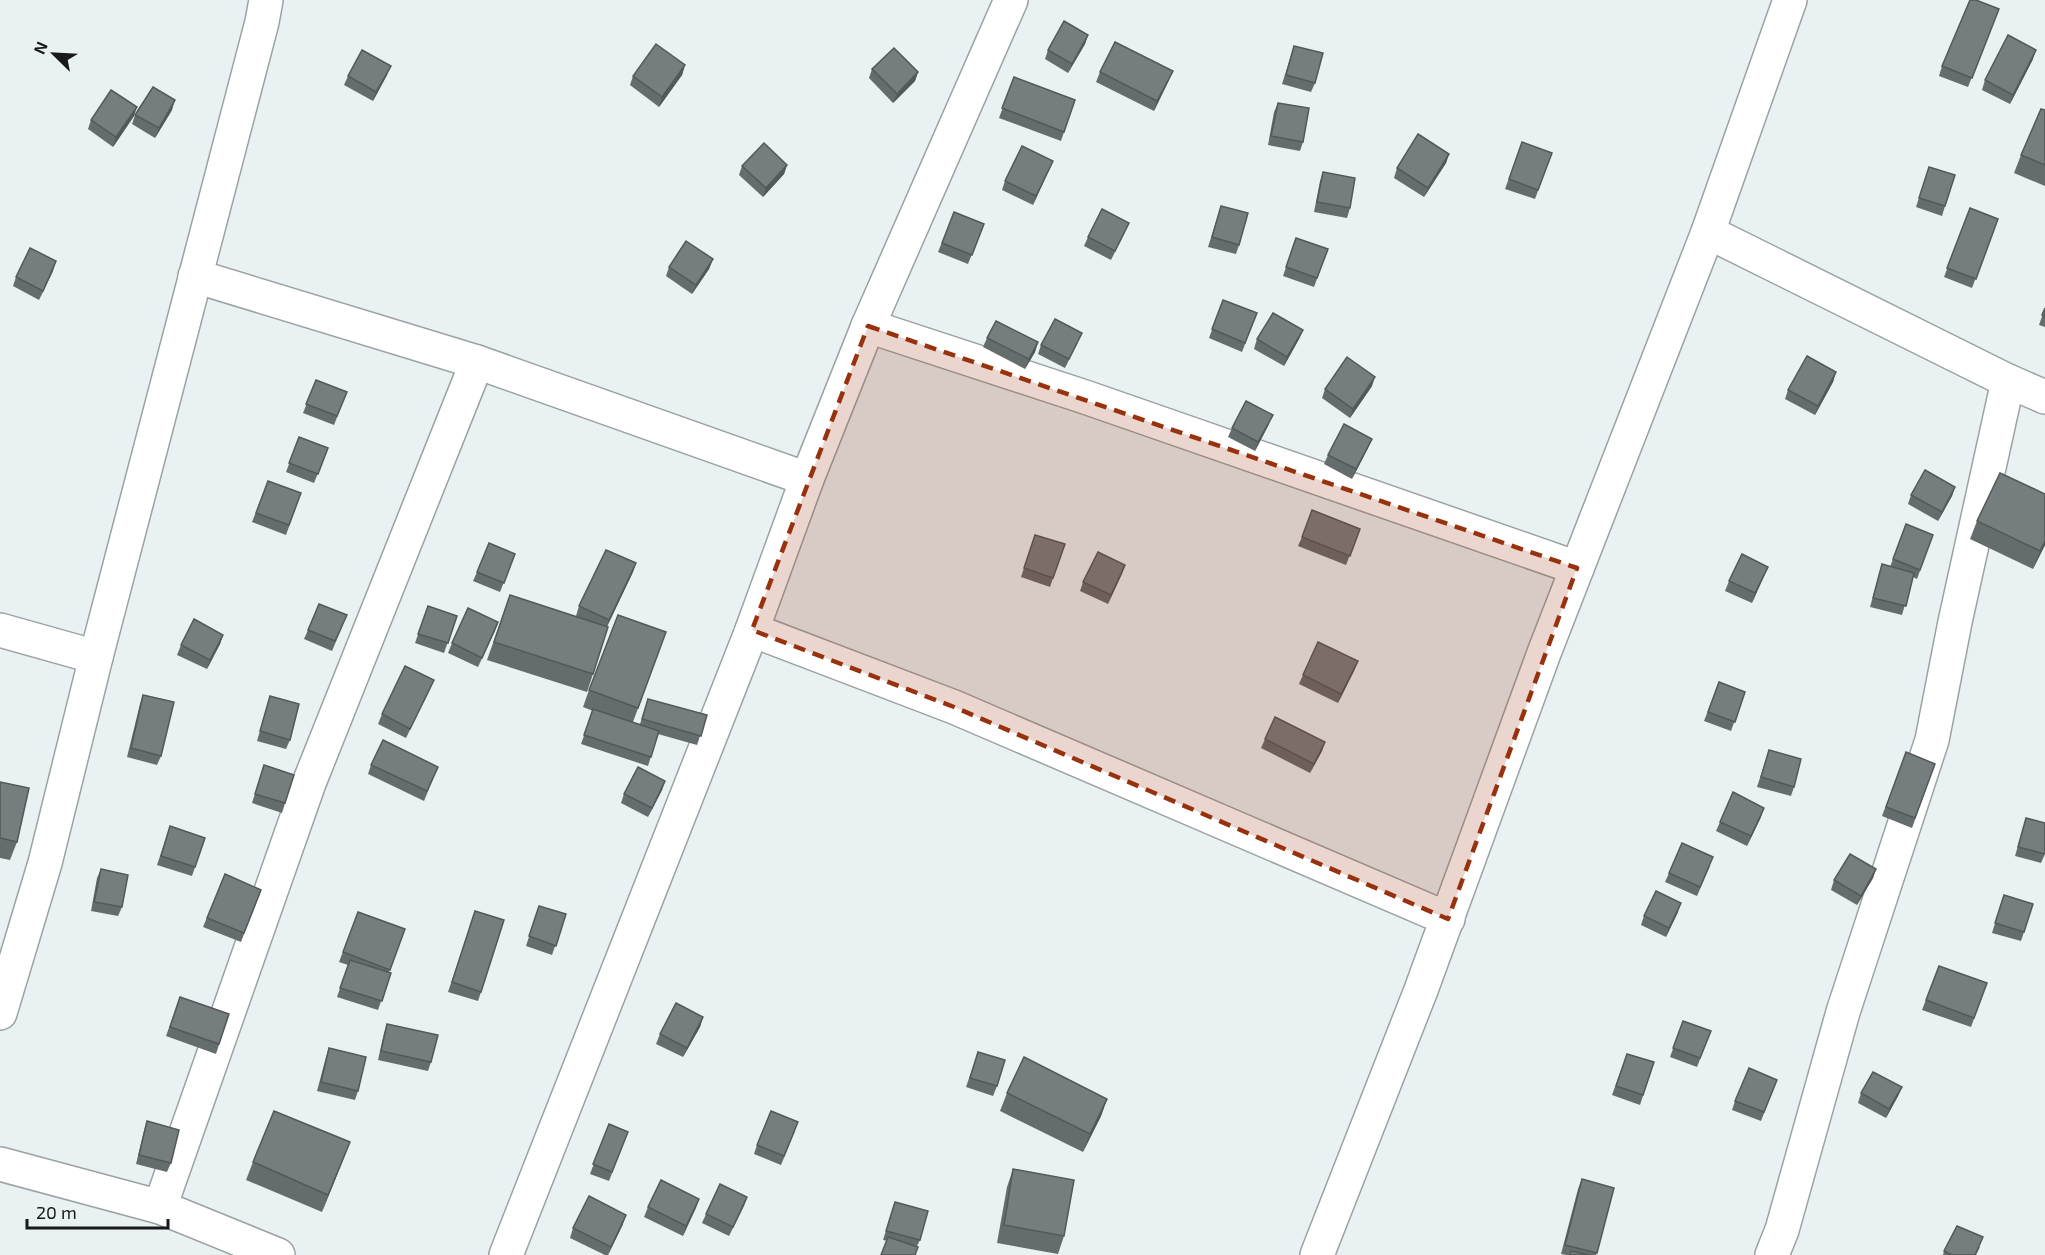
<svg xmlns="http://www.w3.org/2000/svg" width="2045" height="1255" font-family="'Exo 2',sans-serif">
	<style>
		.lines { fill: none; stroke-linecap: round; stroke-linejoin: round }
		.street-casing { stroke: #9ba2a3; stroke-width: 36 }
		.street { stroke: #fff; stroke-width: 33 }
		.wall { fill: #656c6c }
		.shaded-wall { fill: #535858 }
		.building { fill: #767d7e; stroke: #535858; stroke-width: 1.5 }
		.marked { fill: #98310e; fill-opacity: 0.2; stroke: #98310e; stroke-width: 4.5; stroke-dasharray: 12 8; stroke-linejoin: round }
	</style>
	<rect width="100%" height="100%" fill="#e9f1f2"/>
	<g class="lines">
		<g class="street-casing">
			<g id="street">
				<path d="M1708 232 2008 381 2045 397"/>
				<path d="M195 276 477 362 807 479"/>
				<path d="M868 326 1085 397 1577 568"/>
				<path d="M0 630 96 657"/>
				<path d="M752 630 954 707 1448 919"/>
				<path d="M0 1013 45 863 96 657 262 22 266 0"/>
				<path d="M0 1164 160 1207 278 1255"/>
				<path d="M160 1207 309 783 477 362"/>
				<path d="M506 1255 752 630 807 479 868 326 1011 0"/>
				<path d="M1317 1255 1421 990 1544 653 1708 232 1790 0"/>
				<path d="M1772 1255 1782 1230 1843 1012 1932 740 1955 622 2008 381"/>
			</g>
		</g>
		<use href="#street" class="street"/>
	</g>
	<g class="wall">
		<path d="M1999 9 1968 87 1939 76 1942 66Z"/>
		<path d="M1088 35 1085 44 1068 73 1045 59 1048 50Z"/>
		<path d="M1294 46 1315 83 1311 92 1282 84Z"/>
		<path d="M2033 59 2010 104 1982 90 1985 80Z"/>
		<path d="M685 65 682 75 659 107 630 85 633 76Z"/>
		<path d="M872 69 918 72 915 81 893 103 869 78Z"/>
		<path d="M1100 72 1169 80 1154 111 1096 82Z"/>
		<path d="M387 75 373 101 344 85 348 76Z"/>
		<path d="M1014 77 1075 100 1061 141 999 118Z"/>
		<path d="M1278 103 1303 142 1300 151 1268 145 1274 112Z"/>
		<path d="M172 110 155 138 132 124 135 115Z"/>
		<path d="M2045 110V186L2014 173 2021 155Z"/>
		<path d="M134 116 113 147 88 129 91 120Z"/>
		<path d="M1522 142 1552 153 1535 199 1505 189Z"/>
		<path d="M1449 154 1446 163 1424 197 1394 178 1397 168Z"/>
		<path d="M1053 161 1033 205 1002 190 1005 181Z"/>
		<path d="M787 165 784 174 763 197 739 175 742 166Z"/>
		<path d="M1929 167 1945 206 1942 216 1916 207Z"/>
		<path d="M1323 172 1350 208 1347 218 1314 212 1320 181Z"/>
		<path d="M1221 206 1239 245 1236 254 1208 247Z"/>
		<path d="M1970 208 1998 219 1972 288 1944 277Z"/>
		<path d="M954 212 984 224 968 264 938 252Z"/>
		<path d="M1125 232 1111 260 1084 246 1088 237Z"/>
		<path d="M1296 238 1328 249 1314 287 1283 276Z"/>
		<path d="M713 259 709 269 692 294 666 276 669 267Z"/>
		<path d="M53 271 39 300 13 286 16 277Z"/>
		<path d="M1223 300 1257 313 1242 352 1209 338Z"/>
		<path d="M2045 308V327L2039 325Z"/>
		<path d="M1303 330 1299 339 1284 366 1254 349 1257 339Z"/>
		<path d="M987 338 1038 342 1035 352 1025 369 983 347Z"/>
		<path d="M1078 342 1065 368 1038 354 1041 345Z"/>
		<path d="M1836 372 1833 382 1815 415 1785 399 1788 390Z"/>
		<path d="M316 380 347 392 334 425 303 413Z"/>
		<path d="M1372 386 1350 418 1322 398 1325 389Z"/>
		<path d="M1269 424 1255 451 1228 437 1232 428Z"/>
		<path d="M299 437 328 448 314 483 286 472Z"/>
		<path d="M1368 448 1352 479 1324 464 1328 455Z"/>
		<path d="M268 481 301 493 286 535 252 522Z"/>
		<path d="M1955 487 1952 496 1938 521 1908 504 1911 495Z"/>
		<path d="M1977 521 2045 545 2033 569 1970 539Z"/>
		<path d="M1906 524 1933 535 1917 579 1913 577 1902 615 1870 607 1882 564 1890 567Z"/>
		<path d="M1360 529 1346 565 1298 546 1302 537Z"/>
		<path d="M1035 535 1065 544 1050 587 1021 577Z"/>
		<path d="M515 554 500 592 473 581 477 572Z"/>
		<path d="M636 563 633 572 607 627 593 674 587 692 487 660 510 595 581 618 576 616 579 606Z"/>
		<path d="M1125 565 1108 604 1080 591 1083 582Z"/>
		<path d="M1768 567 1752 603 1725 591 1729 581Z"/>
		<path d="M428 606 457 616 444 653 415 643Z"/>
		<path d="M498 622 478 667 448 653 452 643Z"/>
		<path d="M343 625 332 651 304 639 308 630Z"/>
		<path d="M666 632 633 722 640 724 648 699 707 715 697 745 658 734 648 766 581 744 593 711 583 707 589 690Z"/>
		<path d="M223 635 220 644 207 669 177 655 181 645Z"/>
		<path d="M1358 661 1354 671 1338 703 1299 684 1303 675Z"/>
		<path d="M1719 682 1745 692 1731 731 1704 721Z"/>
		<path d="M430 689 406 738 378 724 382 714Z"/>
		<path d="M143 695 161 756 157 765 127 757 140 704Z"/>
		<path d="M270 696 290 740 286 749 257 741Z"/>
		<path d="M1265 739 1325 742 1322 751 1310 773 1261 748Z"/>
		<path d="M1769 750 1794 787 1791 796 1757 787Z"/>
		<path d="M1906 752 1935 764 1912 828 1882 816Z"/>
		<path d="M264 765 294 775 282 813 252 803Z"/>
		<path d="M371 765 438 767 424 801 368 774Z"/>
		<path d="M665 781 662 790 648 817 621 803 624 794Z"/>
		<path d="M0 782 17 842 10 860 0 858Z"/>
		<path d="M1761 817 1747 846 1716 831 1720 822Z"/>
		<path d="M2026 818 2045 854 2041 863 2015 856Z"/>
		<path d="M170 826 205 838 192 876 157 865Z"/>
		<path d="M1710 866 1697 896 1665 882 1669 873Z"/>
		<path d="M101 869 122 907 118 916 91 911 97 878Z"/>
		<path d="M1876 869 1873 878 1857 905 1831 890 1834 880Z"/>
		<path d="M225 874 261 890 241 942 203 927Z"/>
		<path d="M2004 895 2033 904 2021 941 1992 933Z"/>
		<path d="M539 906 566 914 552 955 526 946Z"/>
		<path d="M358 912 405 929 389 972 391 973 378 1010 337 997 348 965 339 962Z"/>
		<path d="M1678 912 1666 937 1641 925 1644 916Z"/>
		<path d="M472 920 481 992 478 1001 448 992Z"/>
		<path d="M1939 966 1987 983 1971 1027 1922 1010Z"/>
		<path d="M180 997 229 1014 216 1054 166 1036Z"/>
		<path d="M703 1017 700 1027 683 1057 656 1044 660 1034Z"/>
		<path d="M1683 1021 1711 1031 1697 1067 1670 1057Z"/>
		<path d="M387 1024 431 1062 428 1071 378 1060 384 1033Z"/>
		<path d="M329 1048 358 1091 355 1100 317 1091 326 1057Z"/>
		<path d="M978 1052 997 1086 993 1096 966 1087Z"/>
		<path d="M1627 1054 1654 1062 1640 1105 1612 1095Z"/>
		<path d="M1777 1080 1761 1121 1732 1110 1735 1101Z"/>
		<path d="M1902 1087 1898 1096 1886 1118 1858 1103 1861 1093Z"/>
		<path d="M1007 1093 1107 1099 1101 1116 1083 1152 1000 1111Z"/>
		<path d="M147 1121 171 1163 167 1172 136 1164 144 1131Z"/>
		<path d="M609 1124 628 1132 609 1181 590 1174Z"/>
		<path d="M795 1131 781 1165 754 1154 757 1145Z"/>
		<path d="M343 1160 322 1212 246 1180 253 1162Z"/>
		<path d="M1013 1169 1064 1236 1058 1254 997 1243 1007 1187Z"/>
		<path d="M1582 1179 1614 1188 1596 1255H1566L1561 1254 1578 1189Z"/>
		<path d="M747 1197 729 1236 702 1223 706 1214Z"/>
		<path d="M699 1199 683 1236 644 1217 648 1207Z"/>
		<path d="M895 1202 920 1240 917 1246 883 1240Z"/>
		<path d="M623 1224 608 1255H605L570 1238 573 1228Z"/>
		<path d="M1980 1247 1976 1255H1943L1944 1251Z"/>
	</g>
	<g class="shaded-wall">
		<path d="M1088 35 1085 44 1068 73 1072 64Z"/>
		<path d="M2036 50 2033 59 2010 104 2013 95Z"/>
		<path d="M685 65 682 75 659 107 662 97Z"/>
		<path d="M391 66 387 75 373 101 376 92Z"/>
		<path d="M1173 71 1169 80 1154 111 1157 101Z"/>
		<path d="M918 72 915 81 893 103 897 94Z"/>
		<path d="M175 100 172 110 155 138 159 128Z"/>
		<path d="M137 107 134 116 113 147 116 137Z"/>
		<path d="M1449 154 1446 163 1424 197 1428 188Z"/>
		<path d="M1053 161 1049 170 1033 205 1036 196Z"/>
		<path d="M787 165 784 174 763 197 766 188Z"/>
		<path d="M713 259 709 269 692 294 696 285Z"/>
		<path d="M56 261 53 271 39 300 43 291Z"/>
		<path d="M1303 330 1299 339 1284 366 1287 357Z"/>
		<path d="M1038 342 1035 352 1025 369 1029 359Z"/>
		<path d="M1836 372 1833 382 1815 415 1818 406Z"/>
		<path d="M1375 377 1372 386 1350 418 1353 409Z"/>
		<path d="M1273 415 1269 424 1255 451 1258 442Z"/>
		<path d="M1372 439 1368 448 1352 479 1356 469Z"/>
		<path d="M1955 487 1952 496 1938 521 1942 512Z"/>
		<path d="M2045 541V545L2033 569 2040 551Z"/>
		<path d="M636 563 633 572 605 630 609 620Z"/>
		<path d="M1125 565 1122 574 1108 604 1111 595Z"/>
		<path d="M1768 567 1752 603 1755 593Z"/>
		<path d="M498 622 495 631 478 667Z"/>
		<path d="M223 635 220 644 207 669 210 660Z"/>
		<path d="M1358 661 1354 671 1338 703 1341 694Z"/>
		<path d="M1325 742 1322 751 1310 773 1314 764Z"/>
		<path d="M665 781 662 790 648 817 652 808Z"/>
		<path d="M1764 808 1761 817 1747 846 1751 836Z"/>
		<path d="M1876 869 1873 878 1857 905 1861 896Z"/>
		<path d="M1681 903 1678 912 1666 937 1669 928Z"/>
		<path d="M703 1017 700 1027 683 1057 687 1048Z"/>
		<path d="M1902 1087 1898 1096 1886 1118 1889 1109Z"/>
		<path d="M1107 1099 1101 1116 1083 1152 1090 1134Z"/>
		<path d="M350 1142 343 1160 322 1212 328 1195Z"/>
		<path d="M747 1197 744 1206 729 1236 733 1227Z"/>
		<path d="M699 1199 696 1208 683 1236 686 1226Z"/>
		<path d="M626 1215 623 1224 608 1255 611 1247Z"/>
	</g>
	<g class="building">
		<path d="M1970 0H1976L1999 9 1972 78 1942 66Z"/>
		<path d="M1064 21 1088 35 1072 64 1048 50Z"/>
		<path d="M2008 35 2036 50 2013 95 1985 80Z"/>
		<path d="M1115 42 1173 71 1157 101 1100 72Z"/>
		<path d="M656 44 685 65 662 97 633 76Z"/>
		<path d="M1294 46 1323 53 1315 83 1286 75Z"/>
		<path d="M894 48 918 72 897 94 872 69Z"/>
		<path d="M362 50 391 66 376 92 348 76Z"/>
		<path d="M1014 77 1075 100 1064 132 1002 108Z"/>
		<path d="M153 87 175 100 159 128 135 115Z"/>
		<path d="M111 90 137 107 116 137 91 120Z"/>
		<path d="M1278 103 1309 108 1303 142 1271 136Z"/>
		<path d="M2041 109 2045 110V165L2021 155Z"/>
		<path d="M1418 134 1449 154 1428 188 1397 168Z"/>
		<path d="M1522 142 1552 153 1538 190 1509 179Z"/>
		<path d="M764 143 787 165 766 188 742 166Z"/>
		<path d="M1022 146 1053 161 1036 196 1005 181Z"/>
		<path d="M1929 167 1955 175 1945 206 1919 198Z"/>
		<path d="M1323 172 1355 178 1350 208 1317 202Z"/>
		<path d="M1221 206 1248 213 1239 245 1212 237Z"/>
		<path d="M1970 208 1998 219 1976 279 1947 268Z"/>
		<path d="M1102 209 1129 223 1115 251 1088 237Z"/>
		<path d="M954 212 984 224 972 255 942 243Z"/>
		<path d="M1296 238 1328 249 1317 278 1286 267Z"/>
		<path d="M686 241 713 259 696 285 669 267Z"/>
		<path d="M30 248 56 261 43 291 16 277Z"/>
		<path d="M1223 300 1257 313 1245 343 1212 329Z"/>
		<path d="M2045 308V317L2042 315Z"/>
		<path d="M1273 313 1303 330 1287 357 1257 339Z"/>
		<path d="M1055 319 1082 333 1069 359 1041 345Z"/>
		<path d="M996 321 1038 342 1029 359 987 338Z"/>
		<path d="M1807 356 1836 372 1818 406 1788 390Z"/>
		<path d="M1347 357 1375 377 1353 409 1325 389Z"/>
		<path d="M316 380 347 392 337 416 306 404Z"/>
		<path d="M1246 401 1273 415 1258 442 1232 428Z"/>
		<path d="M1344 424 1372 439 1356 469 1328 455Z"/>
		<path d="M299 437 328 448 318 474 289 463Z"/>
		<path d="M1925 470 1955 487 1942 512 1911 495Z"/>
		<path d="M2000 473 2045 494V541L2040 551 1977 521Z"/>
		<path d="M268 481 301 493 289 525 256 513Z"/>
		<path d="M1312 510 1360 529 1350 556 1302 537Z"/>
		<path d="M1906 524 1933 535 1920 570 1893 559Z"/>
		<path d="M1035 535 1065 544 1053 578 1024 568Z"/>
		<path d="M489 543 515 554 504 583 477 572Z"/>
		<path d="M606 550 636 563 609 620 579 606Z"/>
		<path d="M1098 552 1125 565 1111 595 1083 582Z"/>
		<path d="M1742 554 1768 567 1755 593 1729 581Z"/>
		<path d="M1882 564 1914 573 1906 606 1873 598Z"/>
		<path d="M510 595 608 627 593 674 494 642Z"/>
		<path d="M319 604 347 615 335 641 308 630Z"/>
		<path d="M428 606 457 616 448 643 418 634Z"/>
		<path d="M468 608 498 622 482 658 452 643Z"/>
		<path d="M618 615 666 632 638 708 589 690Z"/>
		<path d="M194 619 223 635 210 660 181 645Z"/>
		<path d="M1318 642 1358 661 1341 694 1303 675Z"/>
		<path d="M405 666 434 680 410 729 382 714Z"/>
		<path d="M1719 682 1745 692 1735 722 1708 712Z"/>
		<path d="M143 695 174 702 161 756 131 748Z"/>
		<path d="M270 696 299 704 290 740 260 731Z"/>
		<path d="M648 699 707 715 701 736 642 719Z"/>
		<path d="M593 709 659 731 651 757 584 735Z"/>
		<path d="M1275 717 1325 742 1314 764 1265 739Z"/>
		<path d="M383 740 438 767 427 791 371 765Z"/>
		<path d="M1769 750 1801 759 1794 787 1761 777Z"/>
		<path d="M1906 752 1935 764 1915 818 1886 807Z"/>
		<path d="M264 765 294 775 285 803 255 794Z"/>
		<path d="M638 767 665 781 652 808 624 794Z"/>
		<path d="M0 782 29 788 17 842 0 838Z"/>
		<path d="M1733 792 1764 808 1751 836 1720 822Z"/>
		<path d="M2026 818 2045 823V854L2018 847Z"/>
		<path d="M170 826 205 838 195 867 161 856Z"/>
		<path d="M1682 843 1713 857 1700 887 1669 873Z"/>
		<path d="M1850 854 1876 869 1861 896 1834 880Z"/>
		<path d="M101 869 128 875 122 907 94 902Z"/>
		<path d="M225 874 261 890 244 933 207 918Z"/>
		<path d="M1656 891 1681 903 1669 928 1644 916Z"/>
		<path d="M2004 895 2033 904 2024 932 1995 923Z"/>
		<path d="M539 906 566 914 556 946 529 936Z"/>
		<path d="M475 911 504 920 481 992 452 982Z"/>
		<path d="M358 912 405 929 390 970 343 952Z"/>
		<path d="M350 960 391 973 382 1001 340 988Z"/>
		<path d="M1939 966 1987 983 1974 1018 1926 1000Z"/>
		<path d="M180 997 229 1014 219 1044 170 1027Z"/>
		<path d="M676 1003 703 1017 687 1048 660 1034Z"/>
		<path d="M1683 1021 1711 1031 1700 1058 1673 1048Z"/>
		<path d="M387 1024 438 1035 431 1062 381 1051Z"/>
		<path d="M329 1048 366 1057 358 1091 321 1082Z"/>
		<path d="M978 1052 1005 1060 997 1086 970 1078Z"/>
		<path d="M1627 1054 1654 1062 1643 1095 1616 1086Z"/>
		<path d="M1024 1057 1107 1099 1090 1134 1007 1093Z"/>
		<path d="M1749 1068 1777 1080 1764 1112 1735 1101Z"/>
		<path d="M1873 1072 1902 1087 1889 1109 1861 1093Z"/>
		<path d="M274 1111 350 1142 328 1195 253 1162Z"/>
		<path d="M771 1111 798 1122 784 1156 757 1145Z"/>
		<path d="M147 1121 179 1130 171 1163 139 1155Z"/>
		<path d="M609 1124 628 1132 612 1172 593 1164Z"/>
		<path d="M1013 1169 1074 1180 1064 1236 1004 1225Z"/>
		<path d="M1582 1179 1614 1188 1597 1253 1565 1245Z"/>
		<path d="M661 1180 699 1199 686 1226 648 1207Z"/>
		<path d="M720 1184 747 1197 733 1227 706 1214Z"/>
		<path d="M589 1196 626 1215 611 1247 573 1228Z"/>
		<path d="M895 1202 928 1211 920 1240 886 1231Z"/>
		<path d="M1957 1226 1983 1237 1975 1255H1952L1944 1251Z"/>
		<path d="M888 1237 918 1247 915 1255H881Z"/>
		<path d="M1571 1251 1589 1255H1570Z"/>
	</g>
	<path class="marked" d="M868 326 1577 568 1448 919 954 707 752 630Z"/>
	<g transform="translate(54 54) rotate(294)" stroke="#e9f1f2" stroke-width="4.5" paint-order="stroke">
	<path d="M0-4.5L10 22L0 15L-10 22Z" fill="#17191a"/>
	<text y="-9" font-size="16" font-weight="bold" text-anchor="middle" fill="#17191a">N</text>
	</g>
	<path d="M27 1219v9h141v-9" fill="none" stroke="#17191a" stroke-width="3"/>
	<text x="36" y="1219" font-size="18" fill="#17191a" stroke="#e9f1f2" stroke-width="4.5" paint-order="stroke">20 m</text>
</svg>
